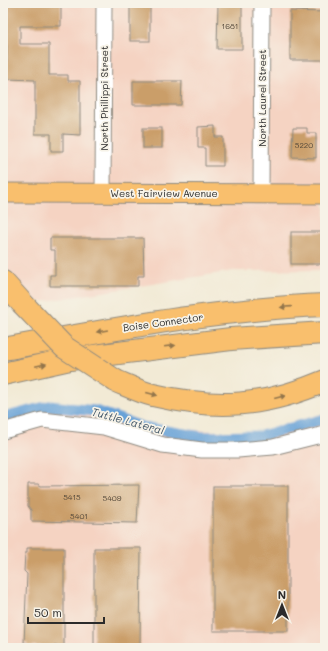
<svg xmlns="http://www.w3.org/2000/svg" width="328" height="651" font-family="Mali,sans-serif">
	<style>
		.built { fill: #f5d3c2 }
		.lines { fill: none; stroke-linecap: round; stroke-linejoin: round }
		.canal { stroke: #67a2d7; stroke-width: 11 }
		.building { fill: #ca9e69 }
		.minor-casing { stroke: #8e8a80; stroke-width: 17 }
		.major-casing { stroke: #8e8a80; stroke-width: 21 }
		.highway-casing { stroke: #8e8a80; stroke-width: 24 }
		.minor { stroke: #fff; stroke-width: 15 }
		.major { stroke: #f9bf6d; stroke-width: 19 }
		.highway { stroke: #f9bf6d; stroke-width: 22 }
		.highway-bridge-casing { stroke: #8e8a80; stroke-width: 24; stroke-linecap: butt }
		.highway-bridge { stroke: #f9bf6d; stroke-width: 22 }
		.oneway { fill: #92754c }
		.labels { text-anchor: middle; stroke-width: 3.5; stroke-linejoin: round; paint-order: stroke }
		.number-label { font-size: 8px; fill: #53483a }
		.street-label { font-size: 10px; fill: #2b2b2b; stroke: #f7f3e8 }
		.water-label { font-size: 11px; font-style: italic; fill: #405567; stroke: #f7f3e8 }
	</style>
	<rect width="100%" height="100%" fill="#f7f3e8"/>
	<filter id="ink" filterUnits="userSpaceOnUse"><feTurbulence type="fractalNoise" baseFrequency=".025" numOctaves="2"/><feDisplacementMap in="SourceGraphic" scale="8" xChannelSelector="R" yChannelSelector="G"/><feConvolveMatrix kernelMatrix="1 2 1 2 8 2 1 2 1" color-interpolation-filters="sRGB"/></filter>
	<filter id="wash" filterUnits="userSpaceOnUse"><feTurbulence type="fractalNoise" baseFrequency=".012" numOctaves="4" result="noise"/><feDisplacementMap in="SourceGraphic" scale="16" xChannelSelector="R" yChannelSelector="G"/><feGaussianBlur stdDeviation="0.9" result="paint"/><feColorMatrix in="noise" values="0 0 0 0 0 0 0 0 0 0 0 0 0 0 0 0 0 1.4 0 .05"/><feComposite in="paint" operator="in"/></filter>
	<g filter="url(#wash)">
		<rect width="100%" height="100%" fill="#f2ead5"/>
		<g class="built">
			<path d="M3 3H325V270L233 271 3 308Z"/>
			<path d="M44 402 94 406 163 428 256 433 325 413V648H3V415Z"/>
		</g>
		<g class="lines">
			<path class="canal" d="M3 418 49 406 95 411 142 427 202 437 261 436 325 419"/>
		</g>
		<g id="blocks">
			<g class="building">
				<path d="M6 3H61V26H20V44H49V75H68V81H80V135L63 134V151H51V134H35V80L7 79V45H3V26H6Z"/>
				<rect x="130" y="3" width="20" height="38"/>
				<path d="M218 3H242V49H217Z"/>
				<path d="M290 11 325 12V60H290Z"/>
				<path d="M133 81H182L181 105H133Z"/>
				<path d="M215 126V137H223V166H205V148H198V127Z"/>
				<rect x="143" y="128" width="19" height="20"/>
				<path d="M293 128H307V133H316V158L292 157Z"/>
				<rect x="291" y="232" width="34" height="32"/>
				<path d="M50 238H143L144 276H138V286H50V275H55V250H50Z"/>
				<path d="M28 484H38L41 486 139 485 137 523 31 521V510L28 506Z"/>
				<rect x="213" y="486" width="75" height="145"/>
				<path d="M27 548H64V646H27V643H24L27 574 24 571 25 553H27Z"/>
				<path d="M94 548H141L140 646H94Z"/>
			</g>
		</g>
	</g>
	<g filter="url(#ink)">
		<use href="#blocks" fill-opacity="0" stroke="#8e8a80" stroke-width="1"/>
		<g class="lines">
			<g class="minor-casing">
				<g id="minor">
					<path d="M103 193 104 3"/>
					<path d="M261 194 262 3"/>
					<path d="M3 431 42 420 104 427 163 445 202 450H238L273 447 325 434"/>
				</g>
			</g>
			<g class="major-casing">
				<path id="major" d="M3 193 325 194"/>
			</g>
			<g class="highway-casing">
				<g id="highway">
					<path d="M3 282 22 303"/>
					<path d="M3 349C110 330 216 309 325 305"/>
					<path d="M3 374 70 359 231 339 325 333"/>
					<path d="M116 381C128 386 140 392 153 395 217 410 264 407 325 381"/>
				</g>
			</g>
			<use href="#minor" class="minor"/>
			<use href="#major" class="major"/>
			<use href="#highway" class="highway"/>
			<g class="highway-bridge-casing">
				<path id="highway-bridge" d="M22 303 64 347 116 381"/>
			</g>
			<use href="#highway-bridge" class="highway-bridge"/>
		</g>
		<defs><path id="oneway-solid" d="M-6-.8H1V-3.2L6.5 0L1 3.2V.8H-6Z"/></defs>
		<g class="oneway">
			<use href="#oneway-solid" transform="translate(286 307) rotate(176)"/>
			<use href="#oneway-solid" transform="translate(102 331) rotate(170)"/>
			<use href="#oneway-solid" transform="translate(170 346) rotate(-7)"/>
			<use href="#oneway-solid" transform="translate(41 365) rotate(-12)"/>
			<use href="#oneway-solid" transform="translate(152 394) rotate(15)"/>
			<use href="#oneway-solid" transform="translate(280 397) rotate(-15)"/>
		</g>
	</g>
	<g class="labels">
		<g class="number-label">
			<text x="230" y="29">1681</text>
			<text x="304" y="148">5220</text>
			<text x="72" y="500">5415</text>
			<text x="112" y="501">5409</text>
			<text x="79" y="519">5401</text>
		</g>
		<g class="street-label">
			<text transform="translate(104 98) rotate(-90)" y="4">North Phillippi Street</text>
			<text transform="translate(262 98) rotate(-90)" y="4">North Laurel Street</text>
			<text x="164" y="197">West Fairview Avenue</text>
			<text transform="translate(163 322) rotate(-8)" y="4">Boise Connector</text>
		</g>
		<g class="water-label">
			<text transform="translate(128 421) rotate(15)" y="4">Tuttle Lateral</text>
		</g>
	</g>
	<rect width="328" height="651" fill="none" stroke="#f7f3e8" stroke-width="16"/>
	<g transform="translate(282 605)" stroke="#f7f3e8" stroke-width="3" paint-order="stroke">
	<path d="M0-3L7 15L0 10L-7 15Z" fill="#2b2b2b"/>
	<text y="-6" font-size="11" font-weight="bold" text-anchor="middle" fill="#2b2b2b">N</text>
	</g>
	<path d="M28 617v6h76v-6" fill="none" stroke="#2b2b2b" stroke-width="2"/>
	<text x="34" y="617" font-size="12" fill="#2b2b2b" stroke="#f7f3e8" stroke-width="3" paint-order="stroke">50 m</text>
</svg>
